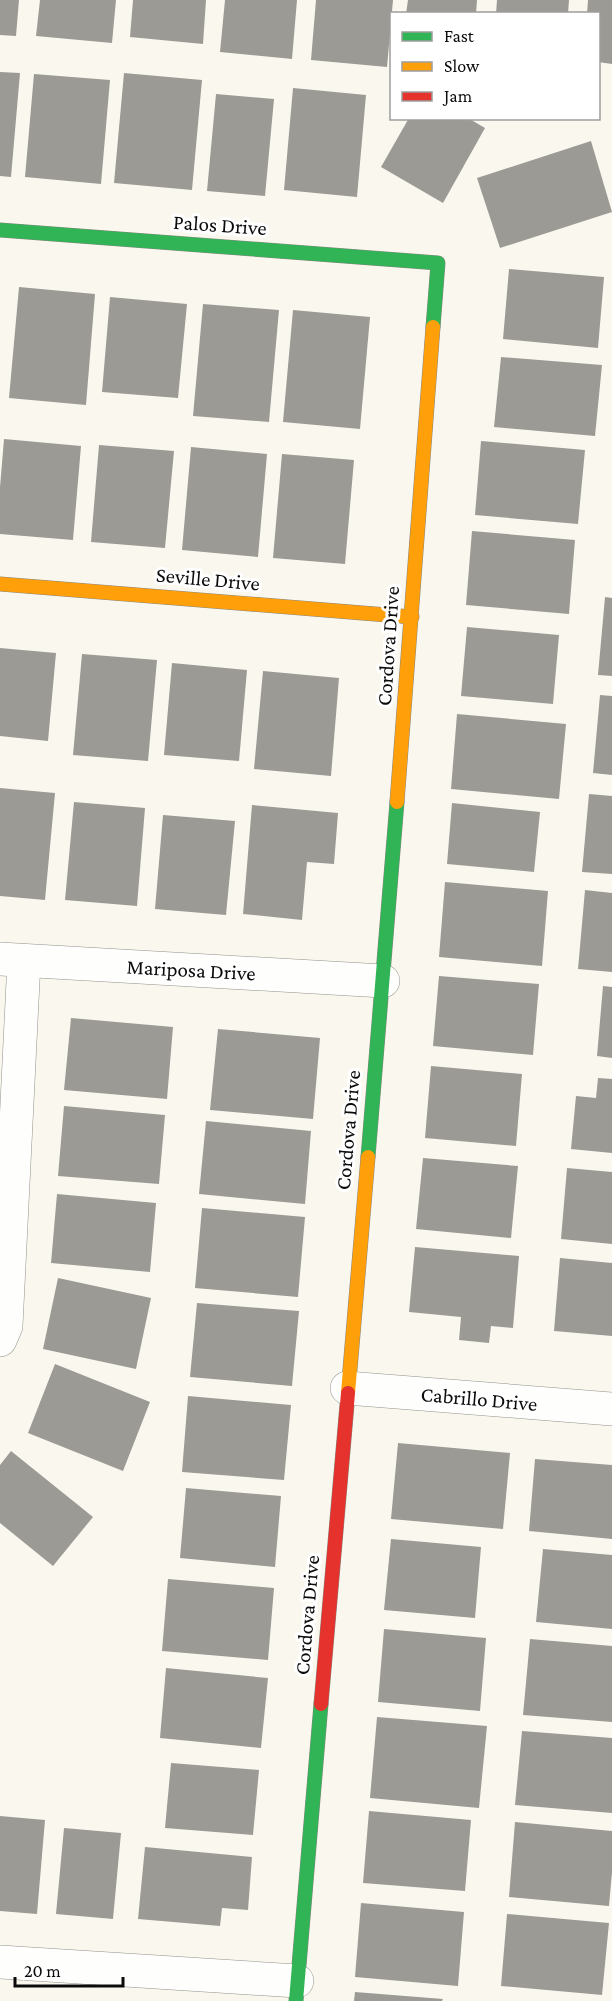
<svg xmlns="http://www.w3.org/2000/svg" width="612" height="2001" font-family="'Crimson Pro',serif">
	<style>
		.building { fill: #9c9a95 }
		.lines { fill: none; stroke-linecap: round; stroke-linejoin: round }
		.street-casing { stroke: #93928d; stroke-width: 34 }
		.fast-casing { stroke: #898884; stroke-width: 15 }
		.slow-casing { stroke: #898884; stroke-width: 15 }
		.jam-casing { stroke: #898884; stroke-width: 15 }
		.street { stroke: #fefefc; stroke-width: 33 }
		.fast { stroke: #30b455; stroke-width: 14 }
		.slow { stroke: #ff9f0a; stroke-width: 14 }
		.jam { stroke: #e5322d; stroke-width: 14 }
		.labels { text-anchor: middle; stroke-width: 6; stroke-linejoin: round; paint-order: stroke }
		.street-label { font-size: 21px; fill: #0b0b0b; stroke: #fff }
	</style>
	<rect width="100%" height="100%" fill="#faf8ee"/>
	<g class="building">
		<path d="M0 0H19L16 36 0 35Z"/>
		<path d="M40 0H116L112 43 36 36Z"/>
		<path d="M133 0H206L203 44 130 37Z"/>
		<path d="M225 0H297L292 59 220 52Z"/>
		<path d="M316 0H393L387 67 311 60Z"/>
		<path d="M408 0H477L476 14H406Z"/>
		<path d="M497 0H569L568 14H496Z"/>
		<path d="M588 0H612V64L598 62V14H587Z"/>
		<path d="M0 72 20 73 11 177 0 176Z"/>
		<path d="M124 73 202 80 192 190 114 183Z"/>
		<path d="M34 74 110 80 101 184 25 177Z"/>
		<path d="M293 88 366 95 357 197 284 190Z"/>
		<path d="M216 94 274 99 265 196 207 191Z"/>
		<path d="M409 118H468L485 128 443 203 381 167Z"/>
		<path d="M591 141 612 212 500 248 477 178Z"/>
		<path d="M509 269 604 277 598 348 503 339Z"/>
		<path d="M19 287 95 294 86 405 9 398Z"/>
		<path d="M110 297 187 304 178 398 102 392Z"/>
		<path d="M203 304 279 310 269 422 193 416Z"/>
		<path d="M293 310 370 317 360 429 283 422Z"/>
		<path d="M501 357 602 365 595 436 494 427Z"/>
		<path d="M4 439 81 446 73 540 0 534V487Z"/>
		<path d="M481 441 585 450 578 524 475 515Z"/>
		<path d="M99 445 174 451 165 548 91 542Z"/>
		<path d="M191 447 267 454 258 557 182 550Z"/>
		<path d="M282 454 354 460 345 564 273 558Z"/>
		<path d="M472 531 575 540 569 614 466 605Z"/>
		<path d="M605 597 612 598V676L598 675Z"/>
		<path d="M467 627 559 635 553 704 461 696Z"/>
		<path d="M0 648 56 653 48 741 0 736Z"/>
		<path d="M82 654 157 660 148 761 73 755Z"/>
		<path d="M172 663 247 670 239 761 164 755Z"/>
		<path d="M263 671 339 678 331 776 254 769Z"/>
		<path d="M600 695 612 696V775L593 773Z"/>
		<path d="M457 714 566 724 559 799 451 789Z"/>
		<path d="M0 788 55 793 45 900 0 896Z"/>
		<path d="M589 794 612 796V874L582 872Z"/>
		<path d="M74 802 145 808 137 906 65 900Z"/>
		<path d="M452 803 540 812 534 872 447 864Z"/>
		<path d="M252 805 338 813 334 864 307 862 302 920 243 914Z"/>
		<path d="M163 815 235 821 226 915 155 909Z"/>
		<path d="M445 882 548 891 542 966 439 957Z"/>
		<path d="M585 890 612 893V972L578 969Z"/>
		<path d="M439 976 539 984 533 1055 433 1046Z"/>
		<path d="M603 986 612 987V1058L597 1056Z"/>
		<path d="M71 1018 173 1027 167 1099 64 1090Z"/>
		<path d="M218 1029 320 1038 313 1119 210 1110Z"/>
		<path d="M431 1066 522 1074 516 1146 425 1138Z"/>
		<path d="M598 1078 612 1079V1153L571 1149 576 1096 596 1098Z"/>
		<path d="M64 1106 165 1115 159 1184 58 1176Z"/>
		<path d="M206 1121 311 1131 305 1204 199 1194Z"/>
		<path d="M423 1158 518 1166 511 1238 416 1229Z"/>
		<path d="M567 1168 612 1172V1244L561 1239Z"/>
		<path d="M57 1194 156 1203 150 1272 51 1263Z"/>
		<path d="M202 1208 305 1217 298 1297 195 1288Z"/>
		<path d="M415 1247 519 1256 513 1328 491 1326 489 1343 459 1340 461 1317 409 1312Z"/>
		<path d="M560 1258 612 1263V1336L554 1331Z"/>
		<path d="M58 1278 151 1298 136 1369 43 1349Z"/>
		<path d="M197 1303 299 1311 292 1386 190 1377Z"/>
		<path d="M55 1364 150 1402 123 1471 28 1433Z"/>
		<path d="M188 1396 291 1405 284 1480 182 1472Z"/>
		<path d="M398 1443 510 1453 503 1529 391 1519Z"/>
		<path d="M11 1451 93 1517 53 1566 0 1523V1465Z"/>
		<path d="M535 1459 612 1465V1539L529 1531Z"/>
		<path d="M186 1488 281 1496 275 1567 180 1558Z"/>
		<path d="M391 1539 481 1547 475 1618 384 1610Z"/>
		<path d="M543 1549 612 1555V1629L536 1622Z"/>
		<path d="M168 1579 274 1588 268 1660 162 1651Z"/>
		<path d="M384 1629 486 1638 480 1711 378 1702Z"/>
		<path d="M530 1639 612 1646V1722L523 1715Z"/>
		<path d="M166 1668 268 1678 261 1748 160 1738Z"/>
		<path d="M377 1717 487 1726 479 1808 370 1798Z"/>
		<path d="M522 1731 612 1738V1813L515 1805Z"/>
		<path d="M171 1763 259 1770 253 1835 165 1828Z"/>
		<path d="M369 1811 471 1820 465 1891 363 1883Z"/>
		<path d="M0 1816 45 1820 37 1914 0 1911Z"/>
		<path d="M515 1822 612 1831V1872L609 1906 509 1897Z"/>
		<path d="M64 1828 121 1833 113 1919 56 1914Z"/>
		<path d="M145 1847 252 1857 248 1910 222 1908 220 1926 138 1919Z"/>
		<path d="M361 1903 464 1912 458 1986 355 1977Z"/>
		<path d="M507 1914 609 1923 602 1995 501 1986Z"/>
		<path d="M355 1992 443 1999 442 2001H354Z"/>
	</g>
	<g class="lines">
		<g class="street-casing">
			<g id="street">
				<path d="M0 959 383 981"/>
				<path d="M0 1340 6 1326 24 961"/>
				<path d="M347 1388 612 1409"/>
				<path d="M0 1962 297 1981"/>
			</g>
		</g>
		<g class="fast-casing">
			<g id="fast">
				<path d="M0 230 438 263 433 327"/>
				<path d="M368 1157 397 802"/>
				<path d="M296 2001 321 1704"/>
			</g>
		</g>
		<g class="slow-casing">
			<g id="slow">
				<path d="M0 584 412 617"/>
				<path d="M397 802 433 327"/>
				<path d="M348 1393 368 1157"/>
			</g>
		</g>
		<g class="jam-casing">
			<path id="jam" d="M321 1704 348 1393"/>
		</g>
		<use href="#street" class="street"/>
		<use href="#fast" class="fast"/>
		<use href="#slow" class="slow"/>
		<use href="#jam" class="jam"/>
	</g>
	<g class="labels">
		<g class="street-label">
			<text transform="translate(220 225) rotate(4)" y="7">Palos Drive</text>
			<text transform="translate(208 579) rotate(5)" y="7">Seville Drive</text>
			<text transform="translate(388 646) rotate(-86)" y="7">Cordova Drive</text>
			<text transform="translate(191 970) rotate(3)" y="7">Mariposa Drive</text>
			<text transform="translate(348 1130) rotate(-85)" y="7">Cordova Drive</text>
			<text transform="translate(479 1399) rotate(5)" y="7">Cabrillo Drive</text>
			<text transform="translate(307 1615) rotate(-85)" y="7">Cordova Drive</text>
		</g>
	</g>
	<rect x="390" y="12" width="210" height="108" fill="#ffffff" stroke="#9d9d9d" stroke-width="1.5"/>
	<rect x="402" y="32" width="30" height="9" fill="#30b455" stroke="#9d9d9d" stroke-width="1.5"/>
	<text x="444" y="42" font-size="18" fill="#0b0b0b">Fast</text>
	<rect x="402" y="62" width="30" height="9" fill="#ff9f0a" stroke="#9d9d9d" stroke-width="1.5"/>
	<text x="444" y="72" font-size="18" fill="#0b0b0b">Slow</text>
	<rect x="402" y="92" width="30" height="9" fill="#e5322d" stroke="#9d9d9d" stroke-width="1.5"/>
	<text x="444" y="102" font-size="18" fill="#0b0b0b">Jam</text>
	<path d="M15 1977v9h108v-9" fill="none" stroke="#0b0b0b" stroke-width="3"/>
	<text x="24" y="1977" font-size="18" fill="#0b0b0b" stroke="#ffffff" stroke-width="4.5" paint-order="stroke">20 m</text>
</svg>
